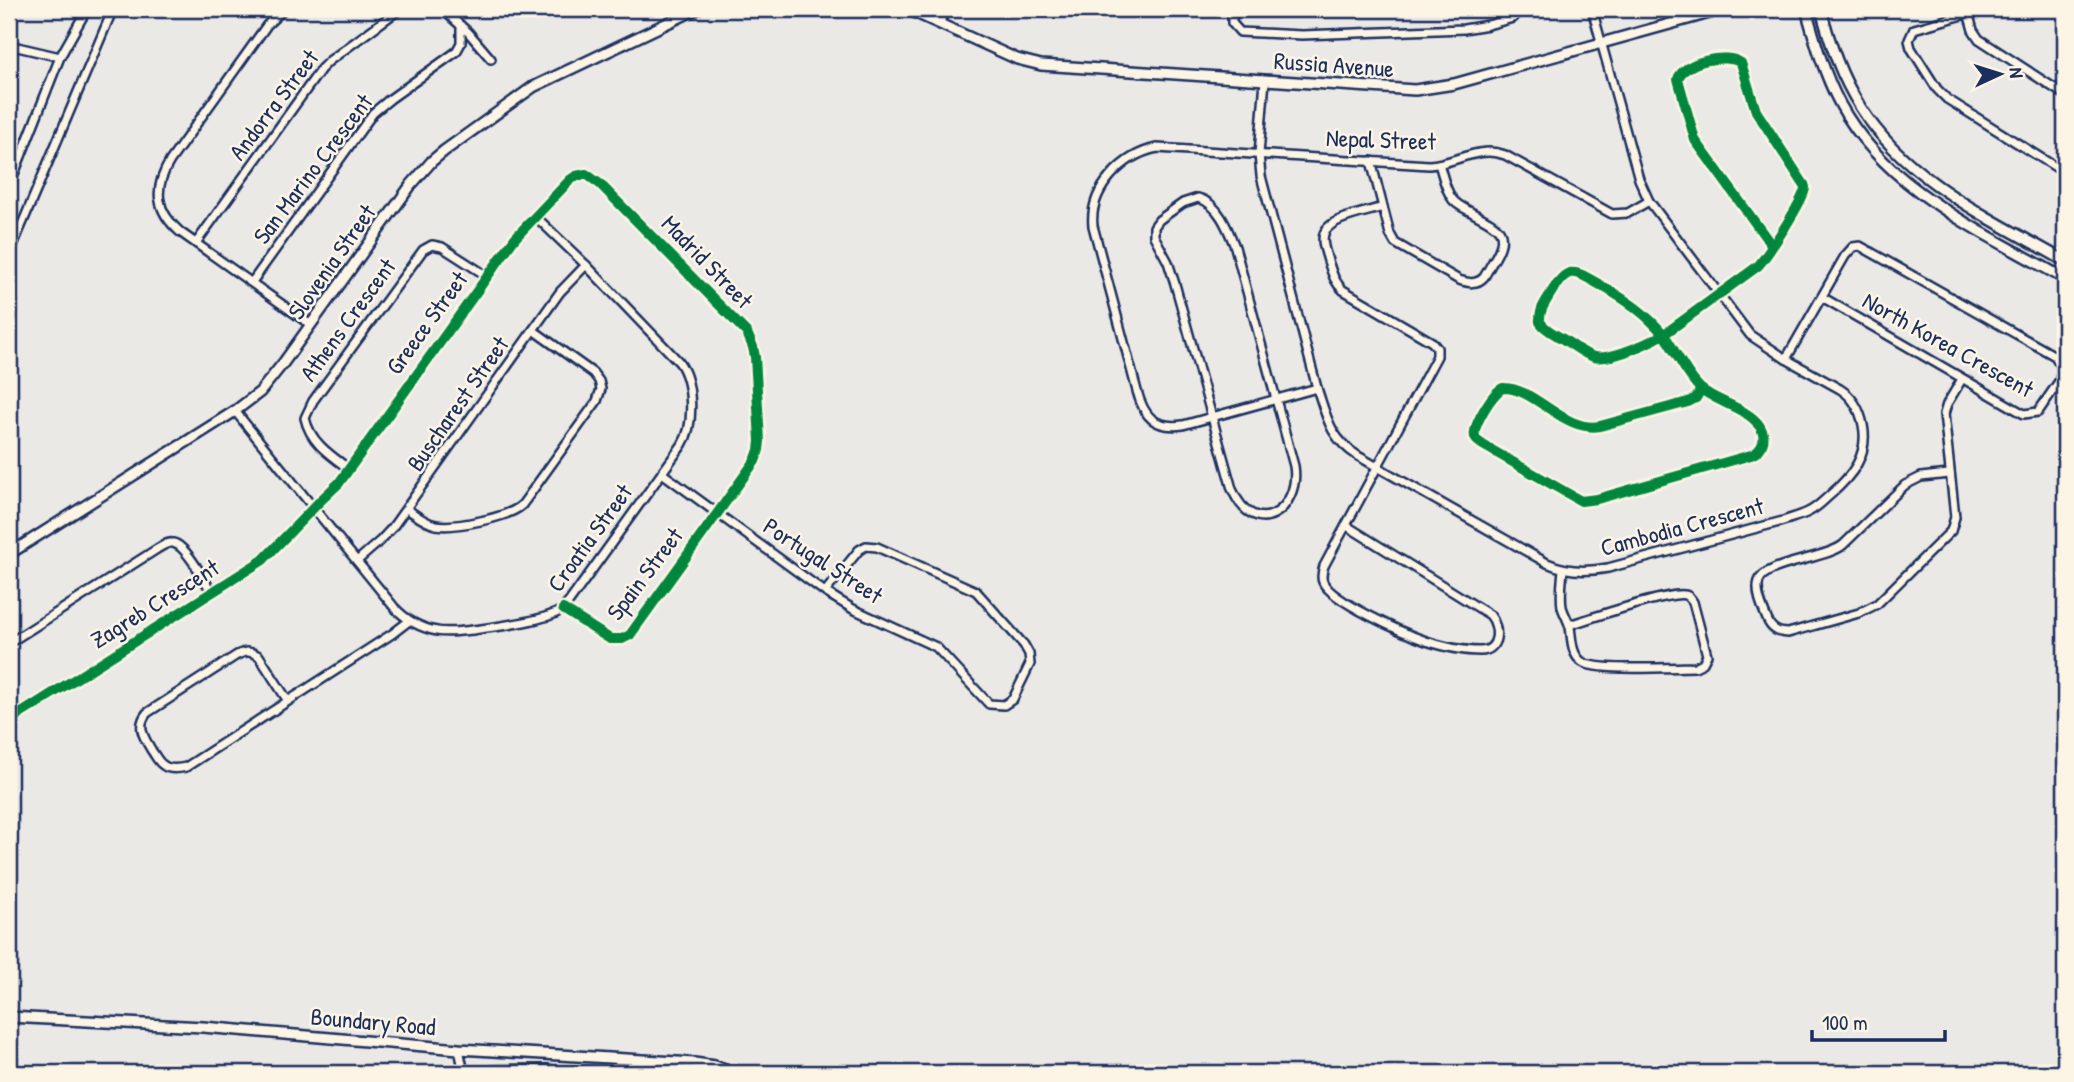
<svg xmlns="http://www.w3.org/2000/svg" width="2074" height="1082" font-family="'Patrick Hand',sans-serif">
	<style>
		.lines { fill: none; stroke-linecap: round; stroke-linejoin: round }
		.minor-casing { stroke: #1b2f5e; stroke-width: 12 }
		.tertiary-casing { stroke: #1b2f5e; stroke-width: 14 }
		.minor { stroke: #fcf5e5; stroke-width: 7 }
		.tertiary { stroke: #fcf5e5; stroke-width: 9 }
		.cycleway-casing { stroke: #fcf5e5; stroke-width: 15 }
		.cycleway { stroke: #00873e; stroke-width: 10 }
		.labels { text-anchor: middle; stroke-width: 5; stroke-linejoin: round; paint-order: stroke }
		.street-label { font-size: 24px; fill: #1b2f5e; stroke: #fcf5e5 }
	</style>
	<rect width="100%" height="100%" fill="#ebe9e6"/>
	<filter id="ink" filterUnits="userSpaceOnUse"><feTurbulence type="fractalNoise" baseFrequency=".0143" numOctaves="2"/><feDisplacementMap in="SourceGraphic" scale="14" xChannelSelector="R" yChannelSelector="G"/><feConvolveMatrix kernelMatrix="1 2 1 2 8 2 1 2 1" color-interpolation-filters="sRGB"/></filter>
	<g filter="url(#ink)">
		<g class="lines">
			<g class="minor-casing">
				<g id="minor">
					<path d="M284 9 267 25 170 161C153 189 156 211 180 232L311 325"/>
					<path d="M442 9 468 32 491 59"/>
					<path d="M1077 9 1082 10 1092 9"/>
					<path d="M1232 9V23L1240 32 1302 35 1464 29 1488 25 1513 18 1518 9"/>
					<path d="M1967 9 1973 30 1979 39 2065 95"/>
					<path d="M1984 9 1914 29 1909 40 1911 48 1937 89 1947 99 2065 173"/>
					<path d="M2064 9 2065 14"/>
					<path d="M939 24 946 9"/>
					<path d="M9 45 60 57"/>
					<path d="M1265 80 1259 154 1261 176 1317 388C1327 418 1330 438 1358 456L1547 563C1567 572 1587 572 1608 568L1783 521C1791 518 1800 516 1808 512 1817 508 1823 501 1830 495 1852 476 1869 455 1863 425 1860 410 1853 397 1840 389L1786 359 1750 335 1649 201 1639 179 1592 9"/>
					<path d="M1371 161 1390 234 1395 243 1459 280C1468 283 1477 285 1484 277 1488 271 1491 264 1495 258 1512 229 1494 225 1471 212 1464 208 1457 205 1453 200 1445 190 1443 175 1439 164"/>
					<path d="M9 187 60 57 87 9"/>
					<path d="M1198 198C1218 203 1228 229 1235 247L1294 466C1301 509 1255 543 1232 489L1175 284 1168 262 1154 236V227L1159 220 1183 203Z"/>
					<path d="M196 243 321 69 329 61 400 9"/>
					<path d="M9 255 113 9"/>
					<path d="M252 282 373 113 390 99 456 52 461 43V26"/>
					<path d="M1786 359 1845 256 1853 247 1860 246 2055 356 2062 367 2060 380 2038 412 2024 414 1822 297"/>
					<path d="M1317 388 1183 425C1155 429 1144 417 1137 391L1093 226C1089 189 1123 155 1157 148L1429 165C1455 164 1478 145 1505 155L1612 214 1628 213 1649 201"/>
					<path d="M1701 389 1696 398 1688 402 1600 426C1564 433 1535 387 1503 388 1493 392 1472 426 1475 437 1476 441 1479 442 1483 445L1581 501 1597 499 1751 455C1764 450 1767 437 1759 425 1747 408 1716 402 1700 388 1687 376 1675 350 1664 335 1646 313 1626 300 1602 286 1575 271 1569 263 1551 293 1545 303 1539 310 1540 322 1546 331 1557 335 1566 341 1574 346 1585 355 1594 357 1612 361 1656 340 1670 330L1758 266C1767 256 1804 200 1805 188 1805 186 1804 184 1803 183L1756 111 1741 63C1727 52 1683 62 1678 79L1695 140 1772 246"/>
					<path d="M235 411 394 607C406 620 420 628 437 631 455 635 533 622 551 615 559 613 564 608 569 602L682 445C695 425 693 381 679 362L586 265 535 216"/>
					<path d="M349 469C330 455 310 442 305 418L313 401 423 250 432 245 442 247 487 276"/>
					<path d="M662 473 825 592 853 609 936 647 989 704 1004 705 1013 699 1030 664 1029 654 1024 645 976 591 877 547 866 546 859 550 825 592"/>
					<path d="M1949 474 1921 477 1905 485 1843 545C1826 559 1764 563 1759 581 1755 592 1763 609 1767 619 1771 629 1777 633 1788 633L1859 613 1877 604 1951 531 1955 517 1944 414 1947 404 1962 379"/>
					<path d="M407 509C416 515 425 523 436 525 454 528 508 518 522 505L597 401 601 389 599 381 593 373 533 330"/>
					<path d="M1347 526 1490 615C1500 627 1500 652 1479 651 1463 651 1442 646 1426 641 1406 634 1331 601 1323 582 1321 577 1322 572 1324 566L1437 356V348L1432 342 1343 290C1334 282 1332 272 1328 261 1326 253 1321 242 1324 234 1328 218 1368 212 1383 207"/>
					<path d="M357 561 380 541 392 528 560 292 586 265"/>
					<path d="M1563 569C1562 582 1560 595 1562 607 1564 614 1568 620 1570 627 1572 639 1571 654 1582 662 1596 672 1675 667 1695 667L1703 663 1707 655 1693 602C1690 598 1690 596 1685 595 1671 591 1588 619 1569 625"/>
					<path d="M9 643 157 549C162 546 167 542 173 543 186 545 205 581 212 593"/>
					<path d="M288 701 259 656C251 651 246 651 237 655L147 713C136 726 144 738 152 751 155 755 158 762 163 765 169 770 178 769 186 767L392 634 409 621"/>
					<path d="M9 721 263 560 320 501 339 483 515 238 570 180 576 176 586 174 600 184 747 333 753 347 755 357 760 441 759 450 755 461 630 635 622 639H610L563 609"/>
					<path d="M459 1049 464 1073"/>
					<path d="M484 1073 492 1070 548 1069 559 1073"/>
				</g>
			</g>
			<g class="tertiary-casing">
				<g id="tertiary">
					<path d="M907 9 1017 59 1041 65 1415 90 1454 84 1724 9"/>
					<path d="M1806 9C1815 41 1824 74 1840 104 1887 191 1984 232 2065 279"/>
					<path d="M1821 9C1830 44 1841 77 1861 108 1908 182 1992 219 2065 261"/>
					<path d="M9 554 235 411 260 392 284 362 411 185 432 161 444 151 533 87 697 9"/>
					<path d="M9 1017 203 1027 459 1049 694 1063 715 1066 733 1073"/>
				</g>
			</g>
			<use href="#minor" class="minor"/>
			<use href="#tertiary" class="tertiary"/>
			<g class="cycleway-casing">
				<g id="cycleway">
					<path d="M1701 389 1696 398 1688 402 1600 426C1564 433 1535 387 1503 388 1493 392 1472 426 1475 437 1476 441 1479 442 1483 445L1581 501 1597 499 1751 455C1764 450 1767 437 1759 425 1747 408 1716 402 1700 388 1687 376 1675 350 1664 335 1646 313 1626 300 1602 286 1575 271 1569 263 1551 293 1545 303 1539 310 1540 322 1546 331 1557 335 1566 341 1574 346 1585 355 1594 357 1612 361 1656 340 1670 330L1758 266C1767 256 1804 200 1805 188 1805 186 1804 184 1803 183L1756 111 1741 63C1727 52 1683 62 1678 79L1695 140 1772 246"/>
					<path d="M9 721 263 560 320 501 339 483 515 238 570 180 576 176 586 174 600 184 747 333 753 347 755 357 760 441 759 450 755 461 630 635 622 639H610L563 609"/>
				</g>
			</g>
			<use href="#cycleway" class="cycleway"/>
		</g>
	</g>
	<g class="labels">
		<g class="street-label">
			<text transform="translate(1334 65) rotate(4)" y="8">Russia Avenue</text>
			<text transform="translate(274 105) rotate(-53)" y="8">Andorra Street</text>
			<text transform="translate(1381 140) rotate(2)" y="8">Nepal Street</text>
			<text transform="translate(313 169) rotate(-53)" y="8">San Marino Crescent</text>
			<text transform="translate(332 262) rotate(-55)" y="8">Slovenia Street</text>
			<text transform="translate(707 262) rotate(46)" y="8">Madrid Street</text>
			<text transform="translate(348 320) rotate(-54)" y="8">Athens Crescent</text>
			<text transform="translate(427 323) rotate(-54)" y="8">Greece Street</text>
			<text transform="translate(1948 345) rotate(29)" y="8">North Korea Crescent</text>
			<text transform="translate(458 404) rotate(-55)" y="8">Buscharest Street</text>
			<text transform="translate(1682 527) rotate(-15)" y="8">Cambodia Crescent</text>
			<text transform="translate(590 538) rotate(-54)" y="8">Croatia Street</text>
			<text transform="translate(823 561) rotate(33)" y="8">Portugal Street</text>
			<text transform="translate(645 574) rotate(-53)" y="8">Spain Street</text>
			<text transform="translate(155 604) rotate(-32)" y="8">Zagreb Crescent</text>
			<text transform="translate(373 1022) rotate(5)" y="8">Boundary Road</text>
		</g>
	</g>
	<rect width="2074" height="1082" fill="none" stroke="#fcf5e5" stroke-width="35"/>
	<rect x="18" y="18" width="2039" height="1047" fill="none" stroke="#1b2f5e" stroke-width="2.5" filter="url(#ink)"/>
	<g transform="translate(2000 74) rotate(86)" stroke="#fcf5e5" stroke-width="5" paint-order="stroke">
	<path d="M0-5L12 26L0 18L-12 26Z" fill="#1b2f5e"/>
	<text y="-10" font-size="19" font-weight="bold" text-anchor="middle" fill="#1b2f5e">N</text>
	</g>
	<path d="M1812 1030v10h133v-10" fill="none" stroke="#1b2f5e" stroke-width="3.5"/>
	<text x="1822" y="1030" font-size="21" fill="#1b2f5e" stroke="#fcf5e5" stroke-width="5" paint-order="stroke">100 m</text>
</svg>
